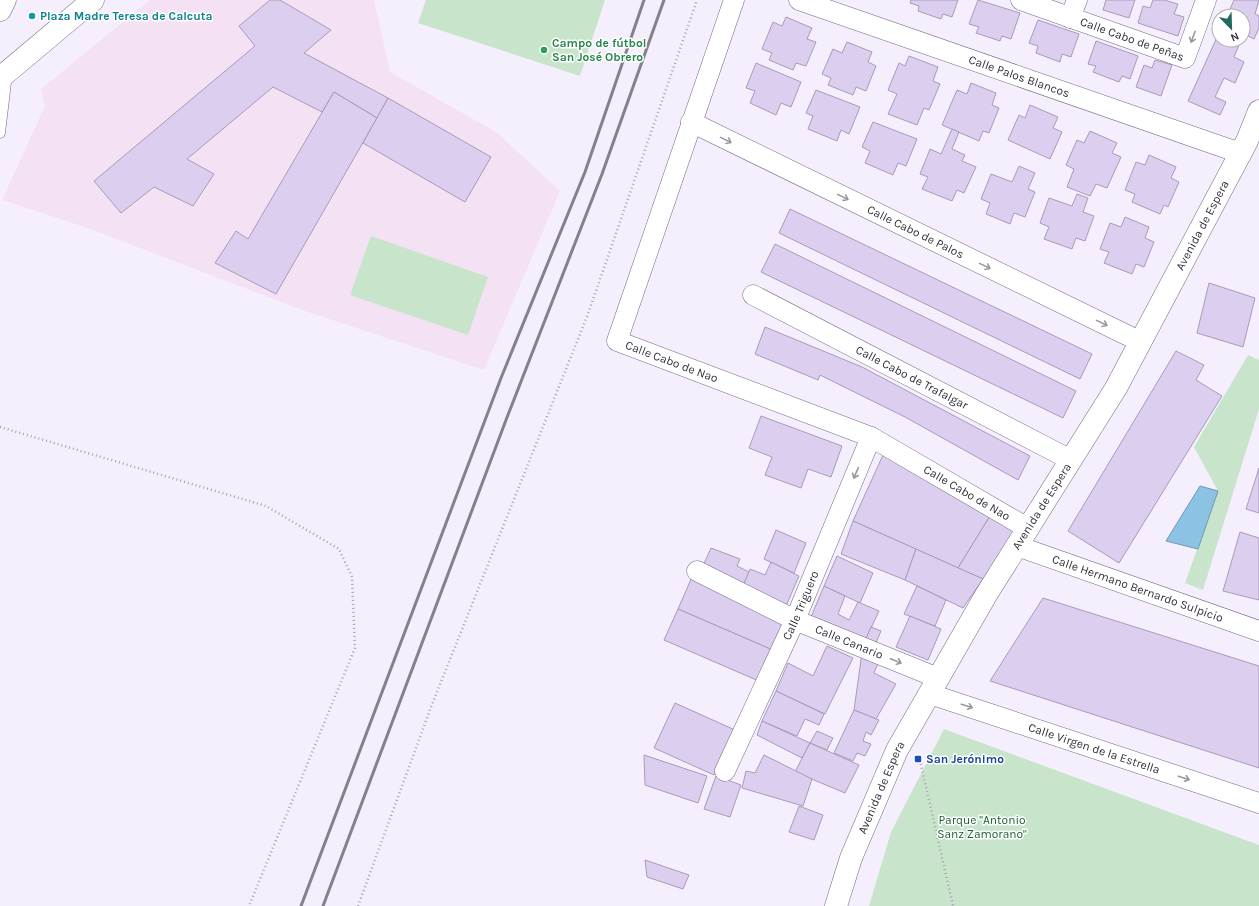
<svg xmlns="http://www.w3.org/2000/svg" width="1259" height="906" font-family="Karla,sans-serif">
	<style>
		.education { fill: #f4e1f3 }
		.green { fill: #c8e5cc }
		.water { fill: #8cc3e4; stroke: #7297b2 }
		.building { fill: #dbceee; stroke: #a89bb9 }
		.lines { fill: none; stroke-linecap: round; stroke-linejoin: round }
		.lane-casing { stroke: #756885; stroke-width: 11 }
		.street-casing { stroke: #756885; stroke-width: 21 }
		.secondary-casing { stroke: #756885; stroke-width: 23 }
		.path { stroke: #a8a2af; stroke-width: 2.5; stroke-dasharray: 1 3; stroke-linecap: butt }
		.lane { stroke: #fff; stroke-width: 10 }
		.street { stroke: #fff; stroke-width: 20 }
		.secondary { stroke: #fff; stroke-width: 22 }
		.rail { stroke: #86808d; stroke-width: 3 }
		.oneway { stroke: #9a979e }
		.culture-dot { fill: #0f9aa8; stroke: #fff; stroke-width: 1.5 }
		.leisure-dot { fill: #2e9e5b; stroke: #fff; stroke-width: 1.5 }
		.transit-dot { fill: #1a4fb4; stroke: #fff; stroke-width: 1.5 }
		.labels { text-anchor: middle; stroke-width: 3; stroke-linejoin: round; paint-order: stroke }
		.culture-label { font-size: 12px; font-weight: bold; fill: #0d838f; stroke: #fff; text-anchor: start }
		.street-label { font-size: 12px; fill: #352f3c; stroke: #fff }
		.leisure-label { font-size: 12px; font-weight: bold; fill: #27864d; stroke: #fff; text-anchor: start }
		.transit-label { font-size: 12px; font-weight: bold; fill: #164399; stroke: #fff; text-anchor: start }
		.park-label { font-size: 12px; fill: #1a5e2c; stroke: #fff }
	</style>
	<rect width="100%" height="100%" fill="#f5effd"/>
	<path class="education" d="M150 0H374L390 72 496 132 560 191 484 370 305 311 85 227 2 200 45 106 41 89Z"/>
	<g class="green">
		<path d="M426 0H605L580 76 418 23Z"/>
		<path d="M371 236 488 277 468 335 350 295Z"/>
		<path d="M1248 355 1259 360V409L1203 590 1185 583 1218 491 1194 447Z"/>
		<path d="M944 729 1259 845V906H869L891 832Z"/>
	</g>
	<path class="water" d="M1200 486 1218 491 1198 549 1166 541Z"/>
	<g class="building">
		<path d="M270 0H280L331 30 304 53 388 98 377 118 334 92 322 112 273 87 187 159 214 174 193 206 154 187 121 213 94 181 255 46 239 26Z"/>
		<path d="M911 0H958L952 17 943 14 941 19 918 11 919 6 910 3Z"/>
		<path d="M978 0 1020 13 1011 39 1002 36 1000 41 976 33 979 27 969 24Z"/>
		<path d="M1106 0H1135L1129 18 1103 10Z"/>
		<path d="M1153 0H1164L1178 4 1174 14 1184 17 1178 36 1138 23 1143 6 1150 8Z"/>
		<path d="M1234 0H1259L1255 14 1259 16V28L1254 39 1244 34 1243 36V16H1227Z"/>
		<path d="M786 17 812 28 807 39 816 42 806 66 796 63 793 70 769 60 772 53 762 49 773 22 782 26Z"/>
		<path d="M1038 20 1079 34 1071 57 1062 54 1060 62 1036 53 1038 46 1029 43Z"/>
		<path d="M1219 33V40H1241L1234 57 1244 62 1235 83 1224 78 1215 97 1226 102 1220 115 1188 101Z"/>
		<path d="M1096 41 1138 56 1130 79 1122 76 1119 82 1093 72 1096 66 1088 64Z"/>
		<path d="M847 42 872 52 868 62 876 66 866 91 856 87 853 95 828 85 831 78 822 74 833 49 842 53Z"/>
		<path d="M909 56 938 67 933 81 940 84 929 110 924 108 917 125 888 114 897 94 888 90 899 63 905 66Z"/>
		<path d="M1155 60 1172 65 1161 96 1136 87 1144 65 1152 68Z"/>
		<path d="M756 63 801 82 791 107 781 103 776 115 750 103 755 91 746 88Z"/>
		<path d="M971 83 996 93 992 105 999 108 989 133 983 131 979 141 942 125 957 90 967 94Z"/>
		<path d="M816 90 860 107 849 134 841 130 837 141 808 129 813 116 806 113Z"/>
		<path d="M334 92 377 118 276 294 215 263 236 231 248 239Z"/>
		<path d="M388 98 491 157 465 202 363 143Z"/>
		<path d="M1030 105 1058 117 1053 128 1062 132 1050 159 1008 140 1019 115 1025 118Z"/>
		<path d="M873 122 917 139 906 166 898 163 893 175 865 163 870 151 862 147Z"/>
		<path d="M952 129 959 132 952 149 965 155 962 161 976 167 964 193 957 190 952 201 922 189 928 177 920 174 930 149 941 154Z"/>
		<path d="M1090 131 1117 143 1112 153 1121 157 1107 188 1096 184 1090 196 1067 187 1074 169 1066 165 1077 140 1084 143Z"/>
		<path d="M1149 155 1176 167 1171 178 1179 182 1168 207 1164 205 1160 214 1132 202 1135 194 1125 190 1136 162 1145 165Z"/>
		<path d="M1019 166 1035 173 1028 189 1035 192 1025 217 1014 213 1010 224 986 214 990 203 981 199 991 174 1012 182Z"/>
		<path d="M1077 194 1088 198 1083 212 1094 216 1085 241 1076 238 1072 249 1044 239 1049 227 1040 223 1049 198 1072 206Z"/>
		<path d="M790 209 1092 354 1080 379 779 233Z"/>
		<path d="M1125 217 1149 227 1145 238 1154 242 1144 267 1136 264 1132 274 1104 263 1109 252 1100 249 1110 223 1121 227Z"/>
		<path d="M775 244 1076 391 1063 418 761 272Z"/>
		<path d="M1209 283 1255 298 1243 347 1197 333Z"/>
		<path d="M765 327 862 367 1030 456 1018 480 905 417 820 375 818 380 755 354Z"/>
		<path d="M1176 351 1204 365 1196 380 1222 396 1119 563 1068 531Z"/>
		<path d="M761 416 842 446 831 477 808 469 801 488 765 475 772 457 749 448Z"/>
		<path d="M883 455 990 516 958 568 853 521Z"/>
		<path d="M1259 468V513L1246 509Z"/>
		<path d="M990 516 1016 531 983 579 958 568Z"/>
		<path d="M853 521 916 549 905 580 841 554Z"/>
		<path d="M776 530 806 543 794 573 764 559Z"/>
		<path d="M1240 532 1259 538V600L1223 591Z"/>
		<path d="M711 548 740 559 737 566 749 572 743 586 702 568Z"/>
		<path d="M916 549 983 579 963 608 905 580Z"/>
		<path d="M837 556 873 573 860 603 824 586Z"/>
		<path d="M771 562 799 576 786 606 743 586 750 569 765 575Z"/>
		<path d="M692 577 789 619 775 651 678 609Z"/>
		<path d="M824 586 845 596 838 614 849 620 858 602 879 611 865 641 811 617Z"/>
		<path d="M917 586 946 600 935 626 904 614Z"/>
		<path d="M1043 598 1259 666V768L990 681Z"/>
		<path d="M678 609 775 651 761 682 664 640Z"/>
		<path d="M910 616 941 629 928 660 896 647Z"/>
		<path d="M871 627 881 631 875 645 865 641Z"/>
		<path d="M827 646 853 658 825 714 776 691 788 663 813 676Z"/>
		<path d="M862 653 879 661 874 673 896 684 876 719 854 710Z"/>
		<path d="M776 691 824 714 819 725 805 719 797 736 762 721Z"/>
		<path d="M675 703 735 730 714 775 654 748Z"/>
		<path d="M854 710 879 720 871 735 866 732 863 741 871 744 865 756 857 753 853 761 834 753Z"/>
		<path d="M762 721 810 743 802 758 757 735Z"/>
		<path d="M817 731 833 738 827 750 810 743Z"/>
		<path d="M810 743 859 765 845 793 795 772Z"/>
		<path d="M644 755 707 776 698 803 645 785Z"/>
		<path d="M764 755 812 779 803 806 742 788 746 771 755 773Z"/>
		<path d="M716 776 741 785 730 817 704 809Z"/>
		<path d="M799 806 823 815 814 840 789 832Z"/>
		<path d="M645 860 689 875 683 889 647 877Z"/>
	</g>
	<g class="lines">
		<g class="lane-casing">
			<path id="lane" d="M0 133 7 74"/>
		</g>
		<g class="street-casing">
			<g id="street">
				<path id="s1" d="M734 0 617 341 871 437 1029 529"/>
				<path id="s2" d="M799 0 1240 153"/>
				<path id="s3" d="M1021 0 1185 58 1206 0"/>
				<path d="M1070 18 1077 0"/>
				<path id="s4" d="M691 122 1141 342"/>
				<path id="s5" d="M753 295 1071 460"/>
				<path id="s6" d="M1017 546 1259 631"/>
				<path id="s7" d="M697 571 795 620 938 678"/>
				<path id="s8" d="M930 694 1259 803"/>
				<path id="s9" d="M725 771 795 620 871 437"/>
			</g>
		</g>
		<g class="secondary-casing">
			<g id="secondary">
				<path d="M0 10 5 0"/>
				<path d="M0 78 93 0"/>
				<path id="s10" d="M836 906 851 858 897 750 986 595 1116 388 1247 141 1259 111"/>
			</g>
		</g>
		<g class="path">
			<path d="M0 427 266 506 339 549 352 577 355 648 249 906"/>
			<path d="M919 756 953 906"/>
			<path d="M358 906 431 707 588 314 697 0"/>
		</g>
		<use href="#lane" class="lane"/>
		<use href="#street" class="street"/>
		<use href="#secondary" class="secondary"/>
		<g class="rail">
			<path d="M301 906 501 378 585 172 644 0"/>
			<path d="M323 906 506 420 602 174 664 0"/>
		</g>
	</g>
	<defs><path id="oneway-shaft" d="M-6 0H5M1.5-3L5.5 0L1.5 3" fill="none" stroke-width="1.6" stroke-linecap="round" stroke-linejoin="round"/></defs>
	<g class="oneway">
		<use href="#oneway-shaft" transform="translate(1193 37) rotate(110)"/>
		<use href="#oneway-shaft" transform="translate(726 140) rotate(26)"/>
		<use href="#oneway-shaft" transform="translate(843 197) rotate(26)"/>
		<use href="#oneway-shaft" transform="translate(985 266) rotate(26)"/>
		<use href="#oneway-shaft" transform="translate(1102 323) rotate(26)"/>
		<use href="#oneway-shaft" transform="translate(856 473) rotate(113)"/>
		<use href="#oneway-shaft" transform="translate(896 661) rotate(22)"/>
		<use href="#oneway-shaft" transform="translate(967 706) rotate(18)"/>
		<use href="#oneway-shaft" transform="translate(1184 778) rotate(18)"/>
	</g>
	<circle class="culture-dot" cx="32" cy="16" r="4"/>
	<circle class="leisure-dot" cx="544" cy="50" r="4"/>
	<rect class="transit-dot" x="914" y="755" width="8" height="8" rx="2"/>
	<g class="labels">
		<g class="culture-label">
			<text x="40" y="20">Plaza Madre Teresa de Calcuta</text>
		</g>
		<g class="street-label">
			<text dy="4" stroke="none"><textPath href="#s3" startOffset="118">Calle Cabo de Peñas</textPath></text>
			<text dy="4" stroke="none"><textPath href="#s2" startOffset="233">Calle Palos Blancos</textPath></text>
			<text dy="4" stroke="none"><textPath href="#s10" startOffset="775">Avenida de Espera</textPath></text>
			<text dy="4" stroke="none"><textPath href="#s4" startOffset="250">Calle Cabo de Palos</textPath></text>
			<text dy="4" stroke="none"><textPath href="#s1" startOffset="419">Calle Cabo de Nao</textPath></text>
			<text dy="4" stroke="none"><textPath href="#s5" startOffset="179">Calle Cabo de Trafalgar</textPath></text>
			<text dy="4" stroke="none"><textPath href="#s1" startOffset="743">Calle Cabo de Nao</textPath></text>
			<text dy="4" stroke="none"><textPath href="#s10" startOffset="451">Avenida de Espera</textPath></text>
			<text dy="4" stroke="none"><textPath href="#s6" startOffset="128">Calle Hermano Bernardo Sulpicio</textPath></text>
			<text dy="4" stroke="none"><textPath href="#s9" startOffset="182">Calle Triguero</textPath></text>
			<text dy="4" stroke="none"><textPath href="#s7" startOffset="168">Calle Canario</textPath></text>
			<text dy="4" stroke="none"><textPath href="#s8" startOffset="173">Calle Virgen de la Estrella</textPath></text>
			<text dy="4" stroke="none"><textPath href="#s10" startOffset="127">Avenida de Espera</textPath></text>
		</g>
		<g class="leisure-label">
			<text x="552" y="47">Campo de fútbol<tspan x="552" dy="14">San José Obrero</tspan></text>
		</g>
		<g class="transit-label">
			<text x="926" y="763">San Jerónimo</text>
		</g>
		<g class="park-label">
			<text x="982" y="824">Parque "Antonio<tspan x="982" dy="14">Sanz Zamorano"</tspan></text>
		</g>
	</g>
	<g transform="translate(1231 28) rotate(157)"><circle r="19" fill="#ffffff" stroke="#aeacb1"/>
	<path d="M0-3L7 15L0 10L-7 15Z" fill="#226a61"/>
	<text y="-6" font-size="11" font-weight="bold" text-anchor="middle" fill="#352f3c">N</text>
	</g>
</svg>
